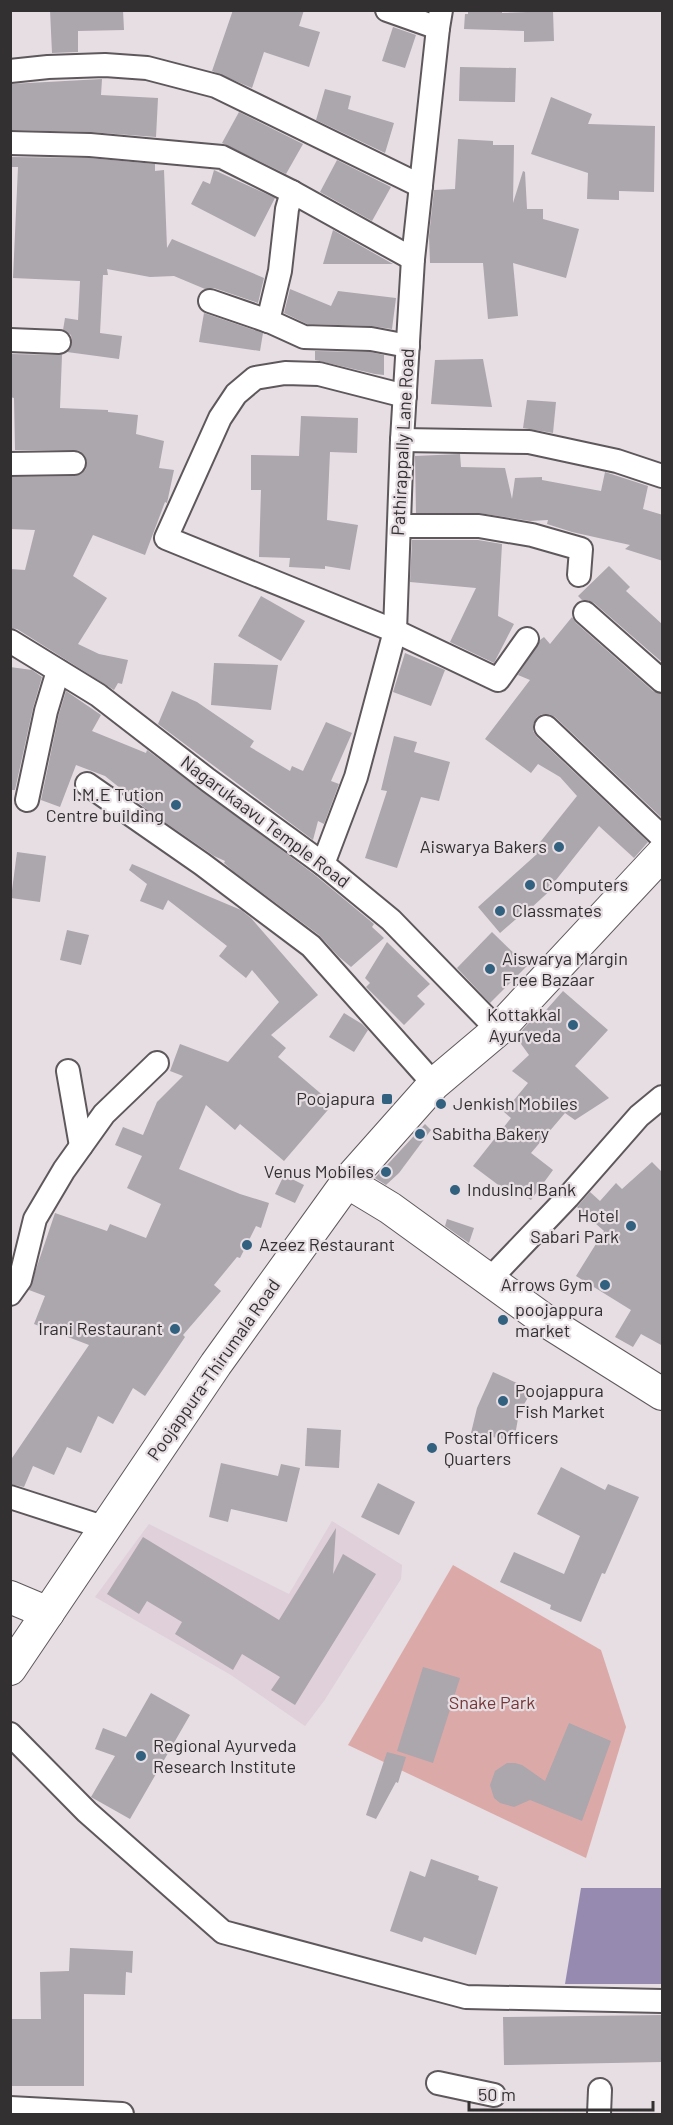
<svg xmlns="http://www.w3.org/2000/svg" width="673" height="2125" font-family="Barlow,sans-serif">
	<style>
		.built { fill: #dfd0da }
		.green { fill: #dbaaa8 }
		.water { fill: #968ab1 }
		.building { fill: #aca6ad }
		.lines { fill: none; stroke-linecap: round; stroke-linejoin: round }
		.street-casing { stroke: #5e585c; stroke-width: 26 }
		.secondary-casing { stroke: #5e585c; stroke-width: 34 }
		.street { stroke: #fff; stroke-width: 22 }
		.secondary { stroke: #fff; stroke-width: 32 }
		.poi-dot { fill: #31617f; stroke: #e6dee3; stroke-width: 2 }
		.labels { text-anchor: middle; stroke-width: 4.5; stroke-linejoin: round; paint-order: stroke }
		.street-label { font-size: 18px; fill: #333032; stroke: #e6dee3 }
		.poi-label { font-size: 18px; fill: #333032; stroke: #e6dee3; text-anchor: start }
		.park-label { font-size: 18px; fill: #763737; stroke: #e6dee3 }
	</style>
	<rect width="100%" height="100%" fill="#e6dee3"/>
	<path class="built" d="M332 1521 402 1565 401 1579 324 1701 305 1726 231 1675 95 1597 149 1524 289 1594Z"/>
	<path class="green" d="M453 1565 601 1650 626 1727 586 1858 348 1745Z"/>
	<path class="water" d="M581 1888H662V1984H565Z"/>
	<g class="building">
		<path d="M50 10H123L124 30 78 31V52L52 53Z"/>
		<path d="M233 10H304L299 26 320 32 309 67 264 52 252 88 212 71Z"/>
		<path d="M468 10H502V13L553 11 554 41 524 42V31L464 29 465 14H468Z"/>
		<path d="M393 27 416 35 405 68 382 61Z"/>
		<path d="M460 67 516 68 515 102 459 101Z"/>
		<path d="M102 79 101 95 158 98 156 137 90 132 10 130V84Z"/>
		<path d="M325 89 351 96 348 109 394 123 385 153 316 120Z"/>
		<path d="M551 97 592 114 588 124 655 126 654 192 619 191V200L587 199 588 173 531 154Z"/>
		<path d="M239 112 303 144 286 174 222 143Z"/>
		<path d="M458 139 493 141V145H514L513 203 523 171 525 172 527 209H543V219L579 229 566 278 513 263 518 316 488 319 483 263H430L429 236 434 190 455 189Z"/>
		<path d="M10 157 89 158 155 164V171L164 170 167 248 172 239 264 278 258 303 214 288 205 289 174 276 150 277 107 269 108 275H103L100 333 122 336 119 359 67 352 72 342 71 335 63 330 65 318 78 320 80 281 13 278 18 167H10Z"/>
		<path d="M337 160 391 187 372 221 320 192Z"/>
		<path d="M214 170 275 198 255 237 191 204 203 181 210 184Z"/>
		<path d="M333 230 393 264H323Z"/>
		<path d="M290 289 331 306 338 291 396 298 392 329 371 326 307 324 284 313Z"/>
		<path d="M204 313 263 333 260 351 199 342Z"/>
		<path d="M315 351 370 352 384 355V375L375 374 315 360Z"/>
		<path d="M10 354 62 355 60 408 108 410V412L138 415 136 434 164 441 159 468 174 470 167 503 165 502 145 555 93 535 73 576 107 598 78 644 99 654 128 660 122 684 118 683 114 690 17 629 10 628V569L25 570 35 530 10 529V477L75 476 81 474 86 469 87 463 85 456 80 451 74 450H15L14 398 10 397Z"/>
		<path d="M483 359 492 407 431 404 435 360Z"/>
		<path d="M527 400 556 402 553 433 523 428Z"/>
		<path d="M301 416 358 418 357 453 330 452 327 520 358 525 350 570 325 566V569L289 567 290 558 259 557 261 490H251V455L299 456Z"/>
		<path d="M460 454 461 467 505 468 512 499 515 478 542 477V480L601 491 605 472 648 486 643 509 663 515V561L625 549 630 545 572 532 547 524 548 520 530 521 479 513H416L415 456Z"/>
		<path d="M412 540H478L502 544 498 616 514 624 494 663 450 642 476 588 410 582Z"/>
		<path d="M609 566 630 587 626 591 663 625V663L594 603 588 600H582L578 596Z"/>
		<path d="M261 596 305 621 281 661 238 636Z"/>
		<path d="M572 617 576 623 653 691 663 694V819L555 717 549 714H542L537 717 533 724V731L537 737 648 842 634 858 599 826 552 885 554 887 531 908 530 907 500 933 478 907 537 854 533 851 577 796 560 777 538 764 531 773 485 739 530 680 518 675 540 640 544 637 550 644Z"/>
		<path d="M405 653 445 670 431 706 393 692Z"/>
		<path d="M214 663 278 665 271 710 211 705Z"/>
		<path d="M10 667 32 670 42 677 33 708 15 790H10Z"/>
		<path d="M66 691 101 715 92 731 146 753 147 750 315 875 374 924 372 927 384 938 351 967 338 956 319 935 233 871 224 863 225 861 214 856 150 812 105 776 76 765 60 807 41 800 59 714Z"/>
		<path d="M172 691 197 702 254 741 250 747 290 771 292 766 303 771 326 722 352 733 331 781 339 784 324 824 318 821 313 840 158 724Z"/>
		<path d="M394 736 417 742 414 752 450 762 439 801 421 797 397 868 365 858 387 791 381 790Z"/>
		<path d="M17 852 46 856 40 902 11 898Z"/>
		<path d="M132 864 241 910 251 918 318 995 271 1035 286 1048 278 1057 333 1104 284 1161 240 1124 235 1130 206 1105 179 1169 240 1194 269 1203 261 1228 256 1226 240 1258 237 1257 214 1285 221 1291 183 1335 185 1337 145 1396 133 1388 113 1424 98 1416 81 1453 67 1447 54 1475 33 1466 24 1487 10 1484V1461L89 1345 34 1324 45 1296 29 1290 55 1213 107 1231 110 1224 146 1238 161 1204 127 1188 142 1156 115 1145 123 1127 143 1135 157 1102 183 1076 170 1071 180 1044 228 1062 279 1002 252 970 246 978 219 956 227 946 168 900 163 910 140 901 147 884 129 870Z"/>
		<path d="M67 930 89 935 81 965 60 960Z"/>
		<path d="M492 932 527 966 490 1003 457 968Z"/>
		<path d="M387 942 430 984 417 996 425 1004 404 1025 366 987 370 983 365 978Z"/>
		<path d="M563 991 608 1030 575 1066 609 1098 575 1120 565 1113 531 1153 553 1170 531 1200 514 1188 509 1193 473 1166 511 1118 504 1112 528 1083 512 1071 529 1055 516 1037 536 1015 539 1018Z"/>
		<path d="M344 1013 362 1024 368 1030 354 1052 329 1037Z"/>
		<path d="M425 1124 431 1130 399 1173 386 1185 375 1178Z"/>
		<path d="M652 1162 663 1173V1346L641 1334 633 1347 615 1337 631 1310 576 1276 604 1231 577 1207 590 1192 600 1201 616 1183 622 1189Z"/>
		<path d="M284 1175 304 1185 295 1203 275 1194Z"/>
		<path d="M447 1219 474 1228 469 1243 445 1226Z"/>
		<path d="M493 1372 519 1384 530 1394 519 1413 514 1441 471 1433 477 1408Z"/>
		<path d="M307 1428 341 1430 339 1468 305 1466Z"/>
		<path d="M221 1463 278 1476 281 1464 300 1468 287 1522 231 1509 228 1522 209 1517Z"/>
		<path d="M561 1467 605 1490 608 1484 639 1497 605 1574 602 1573 581 1622 550 1609 551 1605 500 1582 514 1552 564 1574 580 1536 537 1514Z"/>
		<path d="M378 1483 415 1502 399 1535 361 1517Z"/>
		<path d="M336 1528 333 1574 343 1554 376 1574 295 1705 271 1690 280 1677 242 1654 233 1670 175 1634 182 1622 147 1601 139 1614 107 1594 143 1537 279 1620Z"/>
		<path d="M423 1667 460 1678 433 1763 397 1751Z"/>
		<path d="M151 1693 190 1715 130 1819 91 1797 115 1756 95 1749 103 1728 126 1737Z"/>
		<path d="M569 1723 611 1741 582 1821 530 1800 514 1807 500 1803 494 1798 490 1785 495 1771 507 1763H515L522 1765 545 1781Z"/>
		<path d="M387 1752 406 1757 398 1783 396 1782 376 1819 366 1815Z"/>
		<path d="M431 1859 479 1876 478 1880 498 1887 476 1955 424 1937 422 1942 390 1931 410 1871 425 1877Z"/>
		<path d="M70 1948 133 1951 132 1973 126 1972 125 1995 84 1994V2086H10V2019H41L40 1972 69 1971Z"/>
		<path d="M663 2015V2062L504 2065 503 2017Z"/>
	</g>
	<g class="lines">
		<g class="street-casing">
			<g id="street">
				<path d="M387 10 438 28"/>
				<path d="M10 71 48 67 105 65 147 68 216 86 421 186"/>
				<path d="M10 143 90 145 222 157 294 193 413 259"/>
				<path d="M210 301 271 322 304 337 371 339 408 346"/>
				<path d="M268 321 280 271 287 209 292 192"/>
				<path d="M10 340 59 342"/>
				<path d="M405 396 319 374 285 373 255 378 236 394 220 418 166 538 395 631 498 680 527 639"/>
				<path d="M402 440 529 442 617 461 662 476"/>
				<path d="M10 464 74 463"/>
				<path d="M399 526H479L532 535 581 549 579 575"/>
				<path d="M585 613 662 681"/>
				<path d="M10 641 98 695 208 780 323 864 391 920 498 1030"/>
				<path d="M546 727 662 837"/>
				<path d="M87 784 202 864 311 946 434 1084"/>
				<path d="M27 800 46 711 58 671"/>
				<path d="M323 864 356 777 395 631 402 440 413 259 438 28 441 10"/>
				<path d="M68 1071 81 1146"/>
				<path d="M489 1280 568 1197 639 1116 662 1097"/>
				<path d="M10 1294 20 1280 35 1219 64 1170 104 1114 157 1063"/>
				<path d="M10 1497 106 1528"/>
				<path d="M10 1734 87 1812 223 1932 466 1997 662 2001"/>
				<path d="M438 2083 494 2095"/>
				<path d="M10 2108 122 2114"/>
				<path d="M599 2114 600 2090"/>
			</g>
		</g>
		<g class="secondary-casing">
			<g id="secondary">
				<path d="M347 1182 390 1208 546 1321 662 1394"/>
				<path d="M10 1597 48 1613"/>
				<path d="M10 1669 216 1364 347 1182 434 1084 498 1030 662 854"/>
			</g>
		</g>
		<use href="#street" class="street"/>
		<use href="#secondary" class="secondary"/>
	</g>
	<g class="poi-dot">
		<circle cx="176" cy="805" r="6"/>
		<circle cx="559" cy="847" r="6"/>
		<circle cx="530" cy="885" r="6"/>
		<circle cx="500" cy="911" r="6"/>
		<circle cx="490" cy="969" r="6"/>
		<circle cx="573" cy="1025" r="6"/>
		<rect x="381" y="1093" width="12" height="12" rx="3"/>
		<circle cx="441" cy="1104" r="6"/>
		<circle cx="420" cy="1134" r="6"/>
		<circle cx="386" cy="1172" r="6"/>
		<circle cx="455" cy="1190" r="6"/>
		<circle cx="631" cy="1226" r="6"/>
		<circle cx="247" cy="1245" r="6"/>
		<circle cx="605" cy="1285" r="6"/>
		<circle cx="503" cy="1320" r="6"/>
		<circle cx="175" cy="1329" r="6"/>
		<circle cx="503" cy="1401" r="6"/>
		<circle cx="432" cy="1448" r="6"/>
		<circle cx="141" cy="1756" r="6"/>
	</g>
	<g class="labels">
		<g class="street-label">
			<text transform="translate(403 442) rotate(-87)" y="6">Pathirappally Lane Road</text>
			<text transform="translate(265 822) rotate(37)" y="6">Nagarukaavu Temple Road</text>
			<text transform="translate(214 1370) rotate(-55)" y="6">Poojappura-Thirumala Road</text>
		</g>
		<g class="poi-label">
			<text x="164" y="801" text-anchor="end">I.M.E Tution<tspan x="164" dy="21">Centre building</tspan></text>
			<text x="547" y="853" text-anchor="end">Aiswarya Bakers</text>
			<text x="542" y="891">Computers</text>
			<text x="512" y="917">Classmates</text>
			<text x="502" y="965">Aiswarya Margin<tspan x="502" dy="21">Free Bazaar</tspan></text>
			<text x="561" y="1021" text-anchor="end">Kottakkal<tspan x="561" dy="21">Ayurveda</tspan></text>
			<text x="375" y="1105" text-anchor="end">Poojapura</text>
			<text x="453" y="1110">Jenkish Mobiles</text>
			<text x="432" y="1140">Sabitha Bakery</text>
			<text x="374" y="1178" text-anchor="end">Venus Mobiles</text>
			<text x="467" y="1196">IndusInd Bank</text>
			<text x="619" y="1222" text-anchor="end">Hotel<tspan x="619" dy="21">Sabari Park</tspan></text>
			<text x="259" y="1251">Azeez Restaurant</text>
			<text x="593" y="1291" text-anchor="end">Arrows Gym</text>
			<text x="515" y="1316">poojappura<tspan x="515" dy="21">market</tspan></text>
			<text x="163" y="1335" text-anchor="end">Irani Restaurant</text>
			<text x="515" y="1397">Poojappura<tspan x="515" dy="21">Fish Market</tspan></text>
			<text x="444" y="1444">Postal Officers<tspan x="444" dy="21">Quarters</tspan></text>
			<text x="153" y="1752">Regional Ayurveda<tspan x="153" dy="21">Research Institute</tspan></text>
		</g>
		<g class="park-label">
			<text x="492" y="1709">Snake Park</text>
		</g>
	</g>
	<rect width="673" height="2125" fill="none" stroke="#333032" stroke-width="24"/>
	<path d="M469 2101v9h184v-9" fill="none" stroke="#333032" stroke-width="3"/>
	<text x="478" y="2101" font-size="18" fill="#333032" stroke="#e6dee3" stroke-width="4.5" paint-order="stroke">50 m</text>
</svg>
